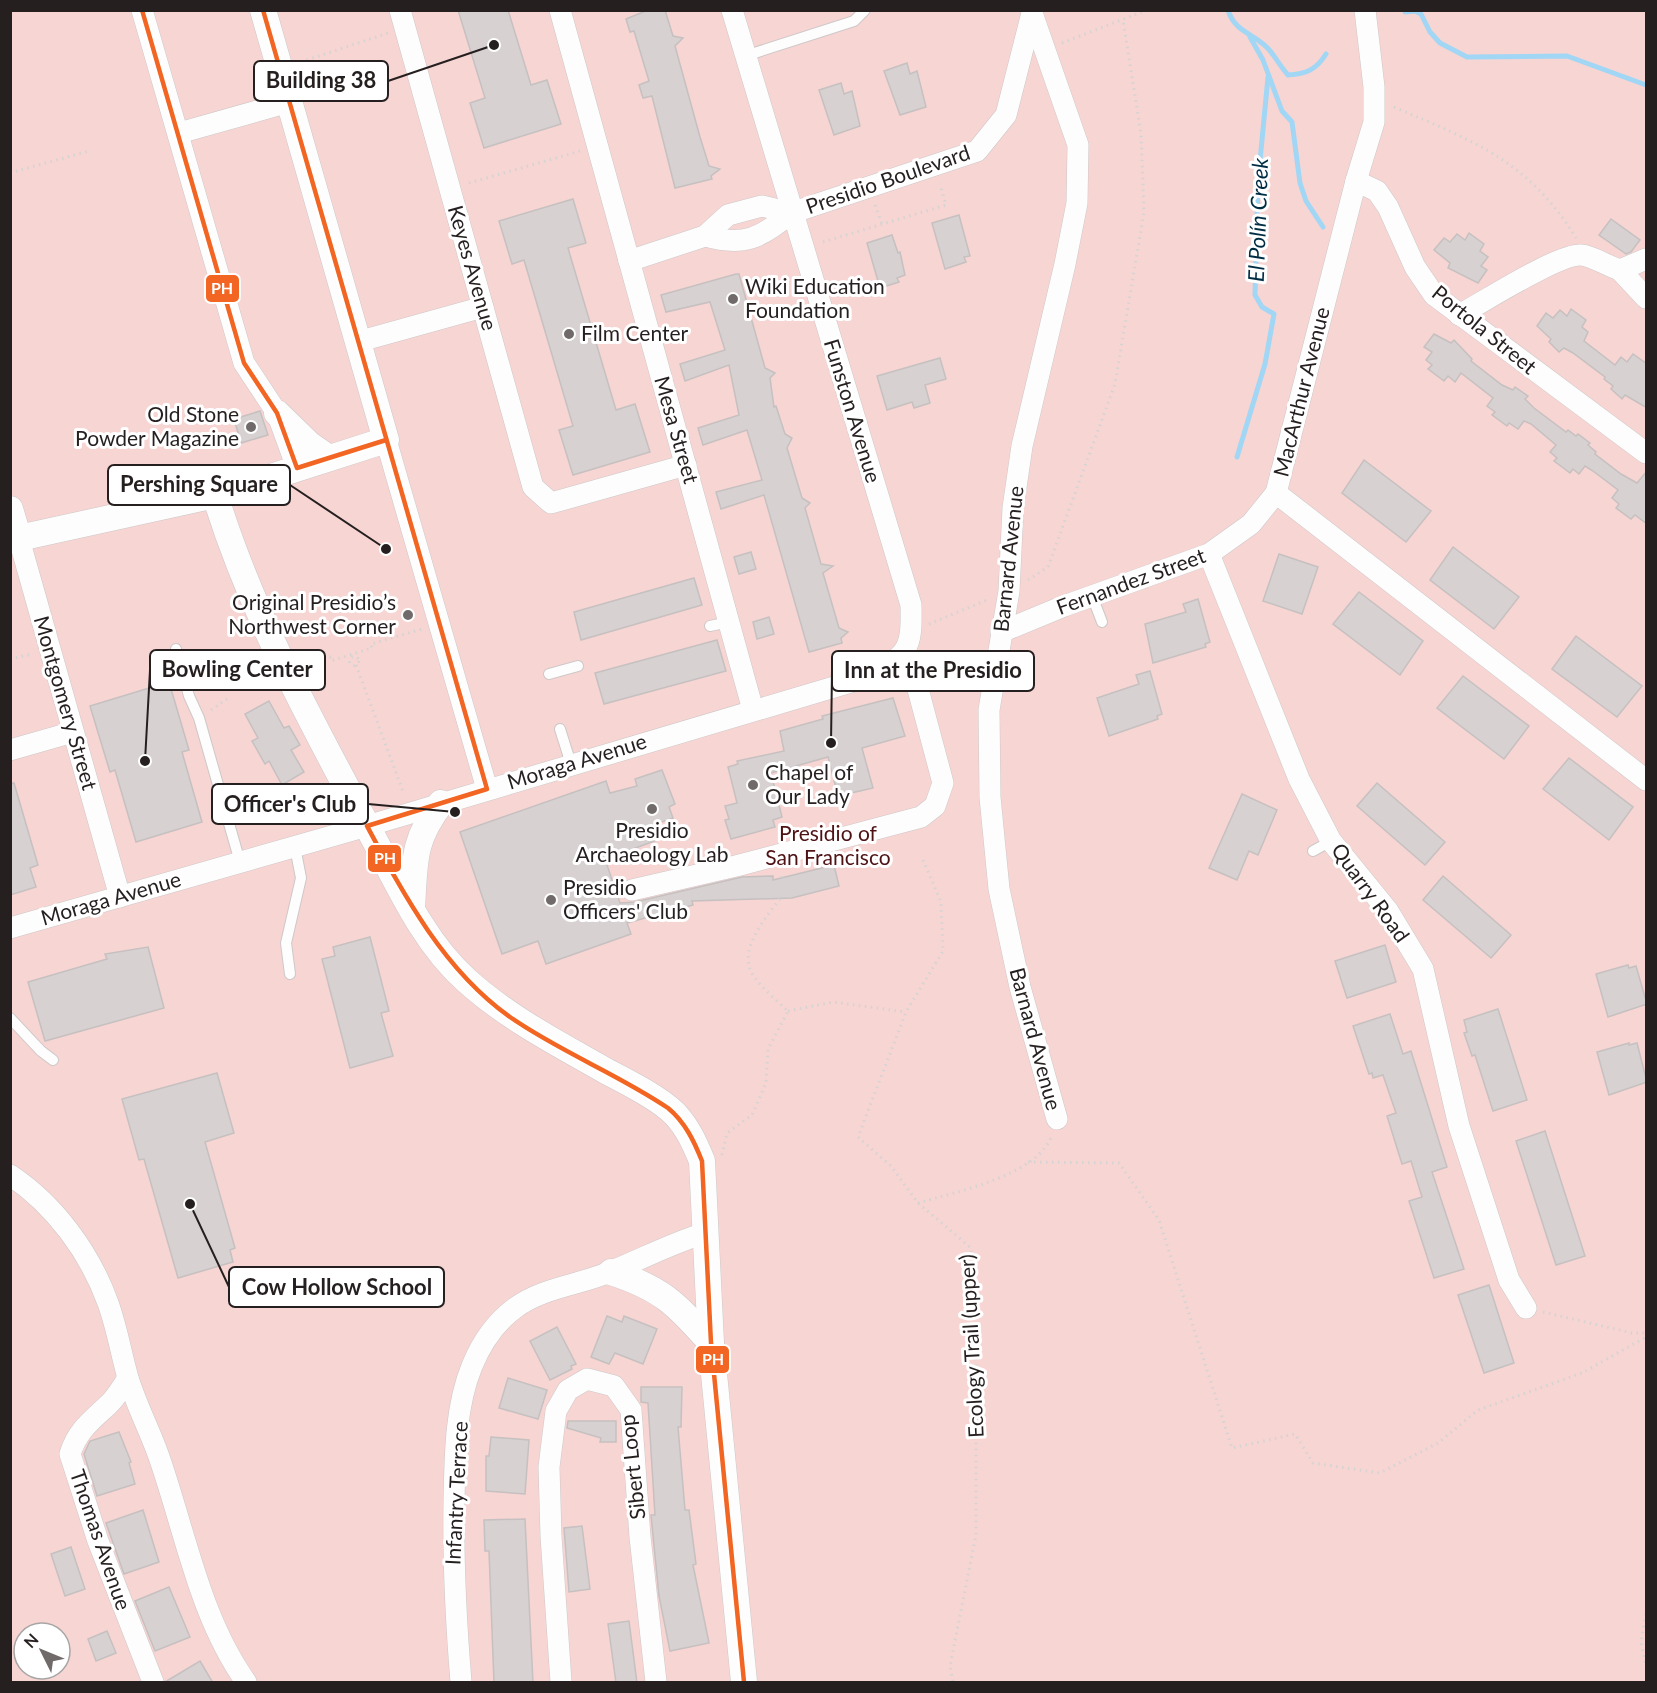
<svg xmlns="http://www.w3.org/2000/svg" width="1657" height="1693" font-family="Lato,sans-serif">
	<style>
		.green { fill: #f7d5d3; fill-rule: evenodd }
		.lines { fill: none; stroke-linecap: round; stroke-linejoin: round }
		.stream { stroke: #a2d6f5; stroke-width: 5 }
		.building { fill: #d7d1d1; stroke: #c6c0c0; stroke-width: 1.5 }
		.service-casing { stroke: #cec8c8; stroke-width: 12 }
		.minor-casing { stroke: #cec8c8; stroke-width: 22 }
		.tertiary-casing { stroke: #cec8c8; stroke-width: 27 }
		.path { stroke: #d6d3d3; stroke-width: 3; stroke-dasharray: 1.5 4.5; stroke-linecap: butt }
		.service { stroke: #fefdfd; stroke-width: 10 }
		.minor { stroke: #fefdfd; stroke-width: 21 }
		.tertiary { stroke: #fefdfd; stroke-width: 26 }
		.bus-1-casing { stroke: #fff; stroke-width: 9 }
		.bus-1 { stroke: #f26522; stroke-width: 4.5 }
		.poi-dot { fill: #706a6a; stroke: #fff; stroke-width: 2 }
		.labels { text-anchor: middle; stroke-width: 6; stroke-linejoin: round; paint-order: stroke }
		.street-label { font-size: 21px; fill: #251f1f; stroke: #fff }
		.poi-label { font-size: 21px; fill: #251f1f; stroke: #fff; text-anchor: start }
		.park-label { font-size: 21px; fill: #4e1114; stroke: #fff }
		.water-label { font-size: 22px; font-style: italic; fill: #002d43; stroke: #fff }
		.leader { fill: none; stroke: #251f1f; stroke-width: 2 }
		.callout-dot { fill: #251f1f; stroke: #fff; stroke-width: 2 }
		.callout { fill: #fff; stroke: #251f1f; stroke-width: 2 }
		.callout-label { font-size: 22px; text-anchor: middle; font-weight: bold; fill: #251f1f }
		.line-badge { stroke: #fff; stroke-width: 2 }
		.badge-label { font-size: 16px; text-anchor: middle; font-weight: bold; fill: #fff }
	</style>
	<rect width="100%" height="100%" fill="#faf4f4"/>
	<path class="green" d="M11 11H1646V1682H11ZM24 1633H60V1669H24Z"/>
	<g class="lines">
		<g class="stream">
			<path d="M1228 10C1235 34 1258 34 1271 52 1277 60 1281 67 1288 75 1306 74 1316 70 1326 54"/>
			<path d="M1405 12 1415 11 1421 14 1430 32 1440 43 1467 57 1567 56 1646 85"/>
			<path d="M1250 37 1263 60 1282 111 1292 122 1300 183 1306 201 1323 227"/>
			<path d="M1237 457 1265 364 1274 314 1262 307 1255 295 1258 182 1268 77"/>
		</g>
	</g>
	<g class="building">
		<path d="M458 10H508L531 85 547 80 561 124 484 148 470 103 485 98Z"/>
		<path d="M648 10H665L673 36 683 38 675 46 700 137 709 166 720 169 711 176 712 179 675 188 652 96 643 98 639 85 649 81 634 31 630 32 626 19Z"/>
		<path d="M907 63 910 74 917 71 926 107 900 115 884 71Z"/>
		<path d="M841 83 844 94 852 91 860 126 834 135 819 90Z"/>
		<path d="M573 199 586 243 568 248 616 410 635 404 650 452 573 475 559 430 573 426 524 260 512 264 499 221Z"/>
		<path d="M959 215 970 256 964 257 966 262 945 269 932 223Z"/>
		<path d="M1611 219 1640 240 1631 252 1626 254 1599 235Z"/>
		<path d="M1469 233 1484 244 1480 251 1488 257 1481 266 1487 270 1478 283 1448 268 1450 263 1434 250 1444 238 1450 242 1457 234 1465 240Z"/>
		<path d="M892 235 898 253 900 252 905 275 897 278 899 282 880 288 867 243Z"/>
		<path d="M736 274H739L765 368 775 373 770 378 774 407 776 406 785 434 792 438 787 448 802 498 810 503 805 508 821 564 833 566 823 573 839 628 848 632 841 638 842 643 809 652 764 495 721 509 716 492 762 480 747 430 703 445 698 428 739 415 729 365 685 381 680 364 725 350 710 302 666 312 661 295Z"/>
		<path d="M1571 309 1586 320 1582 327 1588 332 1584 341 1615 365 1621 357 1627 362 1633 354 1647 364V408L1625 395 1622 399 1611 389 1613 386 1604 379 1605 377 1573 353 1564 348 1559 352 1549 342 1551 339 1537 326 1546 313 1553 318 1560 310 1567 316Z"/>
		<path d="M1434 334 1451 343 1454 340 1472 359 1471 361 1502 385 1513 390 1515 387 1528 396 1525 399 1534 408 1566 432 1568 430 1576 436 1578 434 1590 443 1588 445 1596 452 1595 454 1621 474 1637 483 1647 471V524L1635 515 1631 519 1616 508 1619 504 1612 498 1618 490 1593 471 1585 466 1579 474 1573 469 1570 473 1554 461 1557 458 1550 452 1556 445 1531 424 1524 421 1518 429 1509 423 1507 426 1492 415 1495 412 1487 406 1493 398 1461 373 1455 382 1448 376 1444 381 1428 369 1432 365 1426 360 1432 352 1424 347Z"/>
		<path d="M940 358 946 379 925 385 930 403 914 408 912 402 887 410 877 376Z"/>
		<path d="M260 411 268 435 241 443 234 419Z"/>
		<path d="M1364 460 1431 511 1406 542 1342 493Z"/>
		<path d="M1453 547 1519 597 1494 629 1430 580Z"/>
		<path d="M751 552 756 569 739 574 734 557Z"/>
		<path d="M1279 554 1318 567 1302 614 1263 601Z"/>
		<path d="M694 578 702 605 581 640 574 612Z"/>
		<path d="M1359 592 1423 641 1400 675 1333 624Z"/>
		<path d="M1198 599 1210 642 1205 644 1206 647 1153 663 1145 624 1186 612 1183 604Z"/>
		<path d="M769 617 774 634 757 639 753 622Z"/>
		<path d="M1576 636 1642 686 1617 717 1552 669Z"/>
		<path d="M717 640 726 671 604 704 595 673Z"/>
		<path d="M1150 671 1162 714 1157 716 1158 719 1109 736 1097 698 1139 684 1136 675Z"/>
		<path d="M1463 676 1529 726 1504 759 1437 708Z"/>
		<path d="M169 682 189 750 182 752 202 822 136 842 115 770 110 772 90 706Z"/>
		<path d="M893 698 905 736 862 748 873 788 838 796 828 757 771 773 782 817 773 820 775 827 731 839 725 820 729 819 725 806 737 803 728 767 738 764 737 761 784 751 780 731 823 719 822 716Z"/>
		<path d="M269 701 284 728 289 726 300 745 291 750 304 772 282 785 269 761 265 764 252 741 258 738 245 714Z"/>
		<path d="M1569 758 1633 807 1609 840 1543 789Z"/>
		<path d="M662 770 675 804 669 807 673 818 656 824 660 839 630 850 632 856 607 865 620 903 635 902 742 877 773 876V880L834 865 839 886 792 898 692 901 693 905 627 923 631 934 546 964 538 941 502 954 460 832 606 781 610 793 637 786 635 779Z"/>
		<path d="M14 783 38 865 30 868 36 887 10 895V784Z"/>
		<path d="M1377 783 1445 842 1425 865 1357 806Z"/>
		<path d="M1242 794 1277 810 1258 855 1249 851 1237 880 1209 868Z"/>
		<path d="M1443 876 1511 935 1491 958 1423 900Z"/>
		<path d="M370 937 389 1011 381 1013 393 1056 350 1068 322 959 335 956 333 947Z"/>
		<path d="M1385 945 1396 982 1347 998 1335 961Z"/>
		<path d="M148 947 164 1008 45 1041 28 982 107 959 105 954Z"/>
		<path d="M1628 965 1629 968 1636 966 1647 1004 1608 1017 1596 974Z"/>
		<path d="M1498 1009 1527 1100 1493 1111 1475 1055 1472 1056 1464 1033 1467 1032 1464 1020Z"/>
		<path d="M1390 1014 1403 1054 1411 1051 1447 1167 1432 1172 1464 1269 1434 1278 1409 1201 1422 1197 1411 1161 1402 1164 1387 1116 1396 1113 1383 1075 1373 1078 1372 1073 1369 1074 1353 1026Z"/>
		<path d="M1629 1043V1045L1637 1043 1647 1082 1609 1095 1597 1052Z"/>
		<path d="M217 1073 234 1133 205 1142 235 1248 230 1250 233 1262 178 1278 144 1159 139 1160 122 1099Z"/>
		<path d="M1545 1131 1585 1256 1556 1265 1516 1141Z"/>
		<path d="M1489 1285 1514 1363 1484 1373 1458 1295Z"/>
		<path d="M607 1316 622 1322 624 1316 657 1329 643 1364 615 1353 609 1364 591 1357Z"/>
		<path d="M557 1327 576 1364 571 1366 572 1369 550 1380 530 1341Z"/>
		<path d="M508 1378 547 1390 538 1419 499 1408Z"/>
		<path d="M641 1387H682L681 1427H678L685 1510H689L696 1564 693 1565 709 1643 670 1651 659 1596 651 1515H655L648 1403 641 1402Z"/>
		<path d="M568 1421H616V1442H600L601 1438 567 1428Z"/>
		<path d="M119 1432 131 1462 129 1463 135 1484 97 1496 84 1454 90 1441Z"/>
		<path d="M491 1437 529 1440 525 1494 486 1491V1456H489Z"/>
		<path d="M143 1510 159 1562 124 1574 106 1523Z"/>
		<path d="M525 1519 533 1683H494L489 1551H485L484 1520Z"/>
		<path d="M582 1526 590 1589 569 1592 564 1528Z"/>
		<path d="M71 1547 85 1589 65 1596 51 1554Z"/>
		<path d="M169 1587 190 1637 155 1651 135 1601Z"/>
		<path d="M629 1621 637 1683H616L608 1624Z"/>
		<path d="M107 1631 116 1653 96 1661 88 1639Z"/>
		<path d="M200 1661 213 1683H166L165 1682Z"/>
	</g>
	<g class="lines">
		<g class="service-casing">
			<g id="service">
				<path d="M745 56 854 21 865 10"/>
				<path d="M1092 596 1102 622"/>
				<path d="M710 626 729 622"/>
				<path d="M176 649 189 696 199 718 240 862"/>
				<path d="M549 674 578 666"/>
				<path d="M560 729 571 764"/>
				<path d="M1313 851 1331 841"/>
				<path d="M290 974 286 943 301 878 295 847"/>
				<path d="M10 1018 41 1051 53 1060"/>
			</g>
		</g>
		<g class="minor-casing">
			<g id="minor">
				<path d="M142 10 244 363 277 413 297 468"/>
				<path d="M400 10 533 487 551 503 686 465"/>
				<path d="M560 10 753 710"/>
				<path d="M1365 10 1374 87V122L1356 181 1276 493 1646 780"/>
				<path d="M1032 13 1078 145 1077 203 1065 264 1022 446 1013 508 1009 591 989 710 990 797 999 889 1020 987 1057 1119"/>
				<path d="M179 133 289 102"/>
				<path d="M1356 181 1377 191 1388 207 1415 267 1434 295 1646 453"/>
				<path d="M705 236C744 247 761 238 791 213L977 151 1006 115 1032 13"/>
				<path d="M629 261 705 236 728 215 762 206 791 213"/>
				<path d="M1620 270 1646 298"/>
				<path d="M1459 315C1482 303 1559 253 1581 255 1593 256 1607 266 1620 270L1646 259"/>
				<path d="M357 342 483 307"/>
				<path d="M386 440 487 789"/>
				<path d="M19 539 120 897"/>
				<path d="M1209 554 1299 779 1331 841 1388 911 1423 969 1459 1126 1509 1280 1526 1308"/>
				<path d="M1001 632 1064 606 1209 554 1251 524 1276 493"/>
				<path d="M10 750 73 732"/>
				<path d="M632 890 736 866 921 817 935 806 943 783 915 678 899 659"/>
				<path d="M10 928 367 826 871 676C909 653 912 649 911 605L732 10"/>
				<path d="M10 1175C55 1205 90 1253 108 1303 117 1328 121 1353 128 1378 136 1404 149 1429 158 1454 185 1530 199 1616 246 1682"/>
				<path d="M128 1378C122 1387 116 1398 108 1405 91 1421 77 1431 70 1454L98 1541 153 1682"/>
				<path d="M461 1682C456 1622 453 1562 454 1501 455 1457 455 1407 472 1366 481 1344 496 1322 515 1308 543 1287 581 1285 612 1271 644 1258 672 1243 705 1233"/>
				<path d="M561 1682 551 1536 549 1467 556 1411 568 1390 587 1379 614 1386 631 1410 640 1537 656 1682"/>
			</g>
		</g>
		<g class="tertiary-casing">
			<g id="tertiary">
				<path d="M277 413 310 445 329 458"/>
				<path d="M215 495C251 612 309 717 366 824 395 877 421 940 466 980 508 1018 557 1043 606 1071 627 1082 659 1098 675 1114 688 1128 695 1144 702 1161L711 1343 744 1682"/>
				<path d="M10 509 19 539"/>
				<path d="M10 540 215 495 386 440 263 10"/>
				<path d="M412 908C415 862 412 841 441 803"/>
				<path d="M611 1272C661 1288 677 1304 711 1343"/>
			</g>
		</g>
		<g class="path">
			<path d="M1062 43 1147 10"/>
			<path d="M301 62 388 33"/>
			<path d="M1394 107C1473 141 1528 160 1576 238"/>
			<path d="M10 173 89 151"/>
			<path d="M469 183 580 151"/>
			<path d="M875 205 882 224"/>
			<path d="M823 242 946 205 940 184"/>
			<path d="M1028 580 1048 567 1115 384 1144 212 1141 134 1123 20"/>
			<path d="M929 624 987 600"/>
			<circle cx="354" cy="661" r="4.5"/>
			<path d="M10 659 32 654"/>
			<path d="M307 664 330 657 331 661 372 648 371 644 422 629"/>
			<path d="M356 665 404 794"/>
			<path d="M211 710 227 699"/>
			<path d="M923 860 941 902 943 951 906 1012 858 1137 891 1166 918 1203 971 1248 976 1373V1535L950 1666 953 1682"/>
			<path d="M788 1011 833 1002 906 1012"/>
			<path d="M722 1155 727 1133 752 1115 766 1083 768 1049 788 1011C777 1001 764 990 755 978 734 951 768 915 783 895L781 874"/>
			<path d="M1028 1162 1119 1163 1159 1220 1232 1448 1295 1434 1313 1463 1380 1473 1438 1443 1478 1410 1582 1373 1646 1337"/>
			<path d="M918 1203C954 1192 1038 1176 1052 1135"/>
			<path d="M1543 1312 1632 1333H1646"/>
			<path d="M1646 1614 1641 1642 1646 1666"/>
		</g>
		<use href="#service" class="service"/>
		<use href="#minor" class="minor"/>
		<use href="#tertiary" class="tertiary"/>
		<g class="bus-1-casing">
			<g id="bus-1">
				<path d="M142 10 244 363 277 413 297 468 386 440"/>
				<path d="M263 10 487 789 367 826C405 897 444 970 510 1017 560 1052 618 1074 668 1108 685 1122 694 1141 702 1161L711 1343 744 1682"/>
			</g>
		</g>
		<use href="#bus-1" class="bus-1"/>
	</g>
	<g class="poi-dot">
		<circle cx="733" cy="299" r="6"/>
		<circle cx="569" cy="334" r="6"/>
		<circle cx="251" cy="427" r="6"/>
		<circle cx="408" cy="615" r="6"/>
		<circle cx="753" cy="785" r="6"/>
		<circle cx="652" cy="809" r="6"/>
		<circle cx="551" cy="900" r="6"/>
	</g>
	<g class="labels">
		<g class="street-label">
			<text transform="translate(888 180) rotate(-19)" y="7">Presidio Boulevard</text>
			<text transform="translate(472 268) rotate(74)" y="7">Keyes Avenue</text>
			<text transform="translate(1484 330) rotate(39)" y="7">Portola Street</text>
			<text transform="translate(1302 392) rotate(-76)" y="7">MacArthur Avenue</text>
			<text transform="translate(852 411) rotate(73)" y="7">Funston Avenue</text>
			<text transform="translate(676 430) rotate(74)" y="7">Mesa Street</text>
			<text transform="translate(1009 559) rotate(-84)" y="7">Barnard Avenue</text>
			<text transform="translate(1131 582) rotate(-20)" y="7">Fernandez Street</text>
			<text transform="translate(65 703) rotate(74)" y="7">Montgomery Street</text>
			<text transform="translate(577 762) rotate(-17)" y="7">Moraga Avenue</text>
			<text transform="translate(1370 893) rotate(54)" y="7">Quarry Road</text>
			<text transform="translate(111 899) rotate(-16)" y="7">Moraga Avenue</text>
			<text transform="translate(1035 1039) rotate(75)" y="7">Barnard Avenue</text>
			<text transform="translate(972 1346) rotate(-93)" y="7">Ecology Trail (upper)</text>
			<text transform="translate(633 1467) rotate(-96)" y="7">Sibert Loop</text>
			<text transform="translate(457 1493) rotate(-87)" y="7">Infantry Terrace</text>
			<text transform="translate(100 1540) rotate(71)" y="7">Thomas Avenue</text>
		</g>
		<g class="poi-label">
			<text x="745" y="294">Wiki Education<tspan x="745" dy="24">Foundation</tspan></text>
			<text x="581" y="341">Film Center</text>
			<text x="239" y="422" text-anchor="end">Old Stone<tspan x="239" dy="24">Powder Magazine</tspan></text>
			<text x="396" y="610" text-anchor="end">Original Presidio’s<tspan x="396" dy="24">Northwest Corner</tspan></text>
			<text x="765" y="780">Chapel of<tspan x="765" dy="24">Our Lady</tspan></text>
			<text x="652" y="838" text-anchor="middle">Presidio<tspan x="652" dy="24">Archaeology Lab</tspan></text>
			<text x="563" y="895">Presidio<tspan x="563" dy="24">Officers' Club</tspan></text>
		</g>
		<g class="park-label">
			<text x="828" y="841">Presidio of<tspan x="828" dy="24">San Francisco</tspan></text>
		</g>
		<g class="water-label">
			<text transform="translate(1258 220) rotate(-88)" y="8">El Polín Creek</text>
		</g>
	</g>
	<path class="leader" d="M494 45L388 81M386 549L290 485M145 761L150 670M831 743L832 671M455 812L368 804M190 1204L229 1287"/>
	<g class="callout-dot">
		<circle cx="494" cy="45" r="6"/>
		<circle cx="386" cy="549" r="6"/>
		<circle cx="145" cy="761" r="6"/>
		<circle cx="831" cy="743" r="6"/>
		<circle cx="455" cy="812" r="6"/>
		<circle cx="190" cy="1204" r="6"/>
	</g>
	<g class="callout">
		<rect x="254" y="61" width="134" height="40" rx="6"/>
		<rect x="108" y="465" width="182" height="40" rx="6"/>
		<rect x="150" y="650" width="175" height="40" rx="6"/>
		<rect x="832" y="651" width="202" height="40" rx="6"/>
		<rect x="212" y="784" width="156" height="40" rx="6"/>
		<rect x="229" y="1267" width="215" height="40" rx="6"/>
	</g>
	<g class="callout-label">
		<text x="321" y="88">Building 38</text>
		<text x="199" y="492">Pershing Square</text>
		<text x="237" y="677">Bowling Center</text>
		<text x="933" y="678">Inn at the Presidio</text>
		<text x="290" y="812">Officer's Club</text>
		<text x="337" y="1295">Cow Hollow School</text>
	</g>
	<g class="line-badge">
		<rect x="205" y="274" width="35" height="29" rx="6" fill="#f26522"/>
		<rect x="367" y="844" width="35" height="29" rx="6" fill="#f26522"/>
		<rect x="695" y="1345" width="35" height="29" rx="6" fill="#f26522"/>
	</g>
	<g class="badge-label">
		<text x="222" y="294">PH</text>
		<text x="385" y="864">PH</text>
		<text x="713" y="1365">PH</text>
	</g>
	<rect width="1657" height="1693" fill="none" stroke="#251f1f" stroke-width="24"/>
	<g transform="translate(42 1651) rotate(313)"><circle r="28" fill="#ffffff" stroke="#a8a5a5" stroke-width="1.5"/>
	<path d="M0-4.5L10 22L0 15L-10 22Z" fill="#706a6a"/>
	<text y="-9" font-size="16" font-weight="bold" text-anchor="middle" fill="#251f1f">N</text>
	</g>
</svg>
